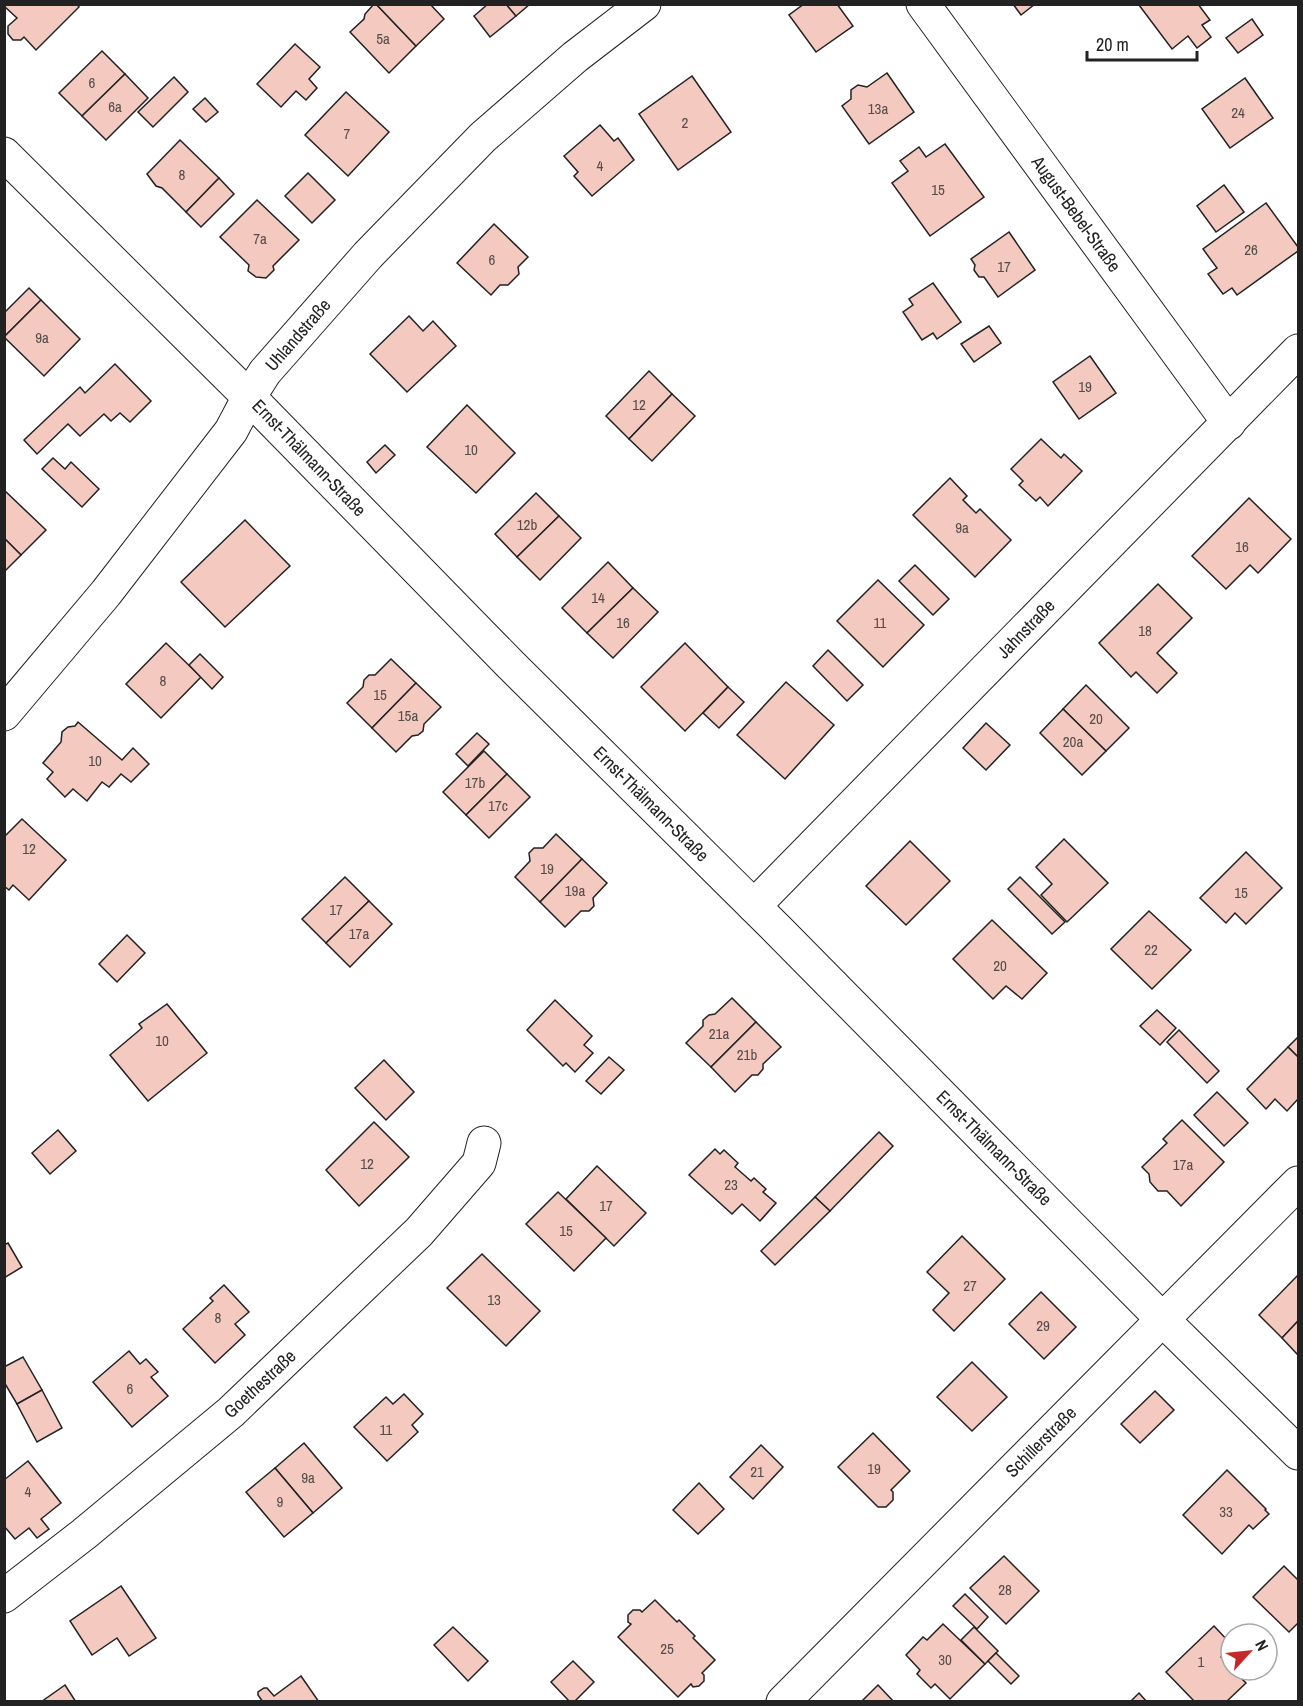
<svg xmlns="http://www.w3.org/2000/svg" width="1303" height="1706" font-family="'Archivo Narrow',sans-serif">
	<style>
		.building { fill: #f3c9c0; stroke: #222; stroke-width: 1.5 }
		.lines { fill: none; stroke-linecap: round; stroke-linejoin: round }
		.street-casing { stroke: #222; stroke-width: 35 }
		.street { stroke: #fff; stroke-width: 33 }
		.labels { text-anchor: middle; stroke-width: 4.5; stroke-linejoin: round; paint-order: stroke }
		.number-label { font-size: 15px; fill: #564c4a }
		.street-label { font-size: 18px; fill: #222; stroke: #fff }
	</style>
	<rect width="100%" height="100%" fill="#fff"/>
	<g class="building">
		<path d="M6 4H77L79 7 36 50 24 37 21 40H13L8 34V26L17 18 4 6Z"/>
		<path d="M374 4H376L416 46 389 73 350 32 364 19 365 14Z"/>
		<path d="M376 4H430L444 19 416 46Z"/>
		<path d="M488 4H506L516 16 490 37 474 16Z"/>
		<path d="M506 4H530L516 16Z"/>
		<path d="M804 4H837L853 26 816 52 789 15Z"/>
		<path d="M1013 4H1035L1021 15Z"/>
		<path d="M1140 4H1198L1210 20 1202 25 1211 37 1197 48 1188 36 1172 49 1139 5Z"/>
		<path d="M1252 19 1263 35 1238 53 1226 38Z"/>
		<path d="M295 44 320 67 309 79 317 88 306 100 296 91 281 107 257 84Z"/>
		<path d="M102 51 125 74 82 116 59 93Z"/>
		<path d="M887 73 914 112 869 144 842 106 851 99V90L858 85 867 87Z"/>
		<path d="M125 74 148 98 106 140 82 116Z"/>
		<path d="M692 76 731 132 678 170 639 114Z"/>
		<path d="M174 77 188 92 153 127 138 112Z"/>
		<path d="M1245 78 1273 118 1230 148 1202 109Z"/>
		<path d="M346 92 389 132 348 176 305 135Z"/>
		<path d="M205 98 218 112 206 122 193 109Z"/>
		<path d="M600 125 614 141 618 138 634 160 592 196 574 176 578 172 564 156Z"/>
		<path d="M180 140 219 178 186 212 162 188 156 186 147 174Z"/>
		<path d="M945 144 984 197 930 236 892 183 908 171 900 161 919 147 926 157Z"/>
		<path d="M308 173 335 200 312 223 285 196Z"/>
		<path d="M219 178 234 194 201 227 186 212Z"/>
		<path d="M1224 185 1244 212 1216 232 1197 206Z"/>
		<path d="M257 200 299 240 273 266 274 270 266 278 256 277 248 271 249 265 220 237Z"/>
		<path d="M1266 203 1298 247V251L1237 295 1232 288 1223 294 1208 274 1217 268 1203 249Z"/>
		<path d="M494 224 528 257 518 267 519 274 508 285H500L491 295 457 263Z"/>
		<path d="M1009 232 1035 270 998 297 984 277H979L974 270 975 265 971 259Z"/>
		<path d="M933 283 961 322 937 339 933 333 922 340 903 312 913 305 909 299Z"/>
		<path d="M29 288 41 300 4 337V313Z"/>
		<path d="M41 300 80 339 44 376 4 337Z"/>
		<path d="M409 316 423 331 433 321 456 346 407 392 370 354Z"/>
		<path d="M989 326 1001 343 974 362 961 344Z"/>
		<path d="M1090 356 1116 393 1079 419 1053 382Z"/>
		<path d="M115 364 151 401 130 422 120 413 111 421 104 414 80 436 68 424 37 454 24 440 80 387 85 393Z"/>
		<path d="M649 371 672 394 629 439 606 416Z"/>
		<path d="M672 394 695 416 652 461 629 439Z"/>
		<path d="M467 405 515 453 476 493 427 447Z"/>
		<path d="M1041 439 1061 458 1064 454 1082 471 1048 506 1040 497 1036 501 1019 485 1023 481 1011 469Z"/>
		<path d="M385 445 395 455 376 473 367 462Z"/>
		<path d="M53 458 65 469 71 462 99 489 82 507 42 469Z"/>
		<path d="M950 478 967 496 963 500 976 513 980 509 1011 540 975 577 913 515Z"/>
		<path d="M4 490 46 530 21 555 4 538Z"/>
		<path d="M536 493 559 516 517 557 495 534Z"/>
		<path d="M1249 498 1291 539 1258 573 1250 565 1226 589 1192 556Z"/>
		<path d="M559 516 581 538 540 580 517 557Z"/>
		<path d="M245 520 290 566 225 627 181 582Z"/>
		<path d="M4 538 21 555 4 572Z"/>
		<path d="M608 562 633 588 587 633 562 608Z"/>
		<path d="M915 565 949 599 933 615 899 581Z"/>
		<path d="M878 580 924 625 883 667 837 621Z"/>
		<path d="M1158 584 1192 618 1157 653 1177 673 1157 693 1136 672 1131 677 1099 643Z"/>
		<path d="M633 588 658 612 613 658 587 633Z"/>
		<path d="M166 643 201 677 161 718 126 684Z"/>
		<path d="M685 643 728 687 685 731 641 687Z"/>
		<path d="M828 650 863 685 847 701 813 666Z"/>
		<path d="M200 654 223 677 212 689 189 665Z"/>
		<path d="M391 659 416 683 372 728 347 703 363 687 364 680 369 675H375Z"/>
		<path d="M786 682 834 725 785 779 737 735Z"/>
		<path d="M416 683 441 707 424 724 423 731 418 735 412 736 396 752 372 728Z"/>
		<path d="M1086 685 1129 728 1106 751 1063 709Z"/>
		<path d="M728 687 744 702 719 728 703 713Z"/>
		<path d="M1063 709 1106 751 1082 775 1040 733Z"/>
		<path d="M78 722 122 760 133 748 149 764 131 782 121 774 109 787 102 782 87 801 73 789 65 797 47 779 53 772 43 763 61 742 62 732 68 727 75 726Z"/>
		<path d="M986 723 1010 745 986 770 963 748Z"/>
		<path d="M477 733 489 744 468 766 456 754Z"/>
		<path d="M484 751 507 774 466 815 443 792Z"/>
		<path d="M507 774 530 797 489 838 466 815Z"/>
		<path d="M22 819 66 860 29 900 13 885 9 890 4 886V837Z"/>
		<path d="M556 834 582 859 540 902 515 877 530 861 529 853 534 848H543Z"/>
		<path d="M1064 839 1108 883 1067 922 1041 895 1052 884 1036 867Z"/>
		<path d="M910 841 950 881 906 925 866 886Z"/>
		<path d="M1246 852 1282 888 1246 924 1235 913 1226 923 1200 898Z"/>
		<path d="M582 859 607 883 593 898 594 906 589 911H581L565 927 540 902Z"/>
		<path d="M345 877 369 901 326 943 302 919Z"/>
		<path d="M1020 877 1065 922 1052 934 1008 889Z"/>
		<path d="M369 901 392 924 350 967 326 943Z"/>
		<path d="M1149 911 1191 950 1152 989 1111 949Z"/>
		<path d="M992 920 1047 973 1022 999 1006 986 993 999 953 959Z"/>
		<path d="M127 935 145 953 117 982 99 964Z"/>
		<path d="M732 998 756 1022 711 1067 686 1043 703 1026V1020L709 1015 715 1014Z"/>
		<path d="M555 1000 592 1036 584 1045 593 1053 575 1072 566 1063 563 1066 527 1030Z"/>
		<path d="M167 1004 207 1053 148 1101 110 1055 142 1028 139 1024Z"/>
		<path d="M1157 1010 1176 1028 1160 1045 1140 1026Z"/>
		<path d="M756 1022 781 1047 763 1064V1069L758 1075H752L735 1092 711 1067Z"/>
		<path d="M1179 1030 1219 1071 1207 1083 1167 1042Z"/>
		<path d="M1298 1037V1057L1288 1047Z"/>
		<path d="M1288 1047 1298 1057V1099L1287 1111 1275 1099 1266 1109 1247 1089Z"/>
		<path d="M609 1057 624 1070 601 1094 586 1081Z"/>
		<path d="M384 1060 414 1092 386 1120 355 1088Z"/>
		<path d="M1217 1092 1248 1123 1224 1146 1194 1115Z"/>
		<path d="M1182 1120 1224 1162 1181 1206 1167 1191H1158L1150 1182 1149 1174 1142 1167 1167 1143 1163 1139Z"/>
		<path d="M374 1122 409 1157 359 1206 326 1170Z"/>
		<path d="M58 1130 76 1151 50 1174 32 1153Z"/>
		<path d="M879 1132 893 1146 830 1211 815 1197Z"/>
		<path d="M715 1149 720 1154 724 1150 738 1163 735 1167 751 1181 754 1178 766 1189 763 1192 776 1203 760 1221 742 1204 732 1214 689 1175Z"/>
		<path d="M597 1166 646 1213 614 1246 566 1199Z"/>
		<path d="M558 1192 606 1238 574 1271 526 1224Z"/>
		<path d="M815 1197 830 1211 775 1265 761 1251Z"/>
		<path d="M962 1236 1005 1279 954 1331 933 1310 949 1293 927 1272Z"/>
		<path d="M8 1243 22 1267 4 1278V1245Z"/>
		<path d="M482 1254 540 1311 506 1346 447 1288Z"/>
		<path d="M1298 1275V1321L1282 1338 1259 1315Z"/>
		<path d="M224 1285 249 1312 235 1324 245 1335 215 1363 183 1329 213 1301 210 1298Z"/>
		<path d="M1041 1292 1076 1327 1044 1359 1009 1324Z"/>
		<path d="M1298 1321V1355L1282 1338Z"/>
		<path d="M129 1351 140 1364 146 1359 158 1372 151 1377 168 1396 132 1427 93 1382Z"/>
		<path d="M23 1357 42 1390 17 1404 4 1382V1367Z"/>
		<path d="M972 1362 1007 1397 972 1431 937 1397Z"/>
		<path d="M42 1390 62 1428 37 1442 17 1404Z"/>
		<path d="M1155 1391 1174 1410 1140 1443 1121 1424Z"/>
		<path d="M404 1394 423 1414 412 1425 418 1432 387 1461 354 1427 386 1397 393 1404Z"/>
		<path d="M873 1433 910 1471 891 1490 893 1492V1500L886 1507H878L838 1467Z"/>
		<path d="M304 1443 342 1488 313 1513 275 1468Z"/>
		<path d="M761 1445 783 1467 753 1499 730 1477Z"/>
		<path d="M28 1461 61 1503 41 1519 49 1529 37 1538 29 1528 15 1539 4 1526V1480Z"/>
		<path d="M275 1468 313 1513 284 1537 246 1492Z"/>
		<path d="M1227 1470 1266 1509 1265 1510 1269 1514 1253 1529 1249 1525 1222 1554 1183 1515Z"/>
		<path d="M699 1483 724 1509 698 1534 673 1510Z"/>
		<path d="M1004 1556 1039 1591 1006 1624 970 1588Z"/>
		<path d="M1284 1566 1298 1580V1623L1289 1632 1253 1597Z"/>
		<path d="M121 1586 156 1638 129 1656 117 1638 92 1655 70 1621Z"/>
		<path d="M965 1594 988 1617 977 1629 953 1606Z"/>
		<path d="M655 1600 677 1622 679 1620 695 1636 693 1638 715 1660 702 1673 704 1675V1681L699 1686 693 1687 691 1684 678 1697 618 1637 631 1624 628 1622V1615L633 1610H640L642 1612Z"/>
		<path d="M943 1624 985 1664 950 1699 935 1684 931 1688 917 1674 920 1670 906 1655 923 1637 927 1640Z"/>
		<path d="M1214 1626 1231 1644V1648L1221 1657 1231 1667V1670H1233L1246 1683 1226 1702H1195L1166 1672Z"/>
		<path d="M453 1627 488 1661 468 1681 434 1645Z"/>
		<path d="M974 1627 998 1651 985 1664 961 1640Z"/>
		<path d="M996 1653 1019 1676 1011 1684 988 1661Z"/>
		<path d="M573 1661 594 1682 574 1702H570L551 1682Z"/>
		<path d="M301 1676 319 1702H263L258 1695V1692L264 1688H267L274 1696Z"/>
		<path d="M65 1685 76 1702H41Z"/>
		<path d="M878 1685 894 1702H861Z"/>
		<path d="M1139 1693 1147 1702H1130Z"/>
	</g>
	<g class="lines">
		<g class="street-casing">
			<g id="street">
				<path d="M923 4 1229 423"/>
				<path d="M4 154 249 397 510 664 779 931 1163 1320 1298 1453"/>
				<path d="M4 714 106 593 231 431 249 397 265 372 368 255 483 137 575 57 644 4"/>
				<path d="M754 906 1298 351"/>
				<path d="M4 1596 84 1534 231 1412 419 1232 479 1163 484 1143"/>
				<path d="M783 1702 1298 1183"/>
			</g>
		</g>
		<use href="#street" class="street"/>
	</g>
	<g class="labels">
		<g class="number-label">
			<text x="383" y="44">5a</text>
			<text x="92" y="88">6</text>
			<text x="115" y="112">6a</text>
			<text x="878" y="114">13a</text>
			<text x="1238" y="118">24</text>
			<text x="685" y="128">2</text>
			<text x="347" y="139">7</text>
			<text x="600" y="171">4</text>
			<text x="182" y="180">8</text>
			<text x="938" y="195">15</text>
			<text x="260" y="244">7a</text>
			<text x="1251" y="255">26</text>
			<text x="492" y="265">6</text>
			<text x="1004" y="272">17</text>
			<text x="42" y="343">9a</text>
			<text x="1085" y="392">19</text>
			<text x="639" y="410">12</text>
			<text x="471" y="455">10</text>
			<text x="527" y="530">12b</text>
			<text x="962" y="533">9a</text>
			<text x="1242" y="552">16</text>
			<text x="598" y="603">14</text>
			<text x="623" y="628">16</text>
			<text x="880" y="628">11</text>
			<text x="1145" y="636">18</text>
			<text x="163" y="686">8</text>
			<text x="380" y="700">15</text>
			<text x="408" y="721">15a</text>
			<text x="1096" y="724">20</text>
			<text x="1073" y="747">20a</text>
			<text x="95" y="766">10</text>
			<text x="475" y="788">17b</text>
			<text x="498" y="811">17c</text>
			<text x="29" y="854">12</text>
			<text x="547" y="874">19</text>
			<text x="575" y="896">19a</text>
			<text x="1241" y="898">15</text>
			<text x="336" y="915">17</text>
			<text x="359" y="939">17a</text>
			<text x="1151" y="955">22</text>
			<text x="1000" y="971">20</text>
			<text x="719" y="1039">21a</text>
			<text x="162" y="1046">10</text>
			<text x="747" y="1060">21b</text>
			<text x="367" y="1169">12</text>
			<text x="1183" y="1170">17a</text>
			<text x="731" y="1190">23</text>
			<text x="606" y="1211">17</text>
			<text x="566" y="1236">15</text>
			<text x="970" y="1291">27</text>
			<text x="494" y="1305">13</text>
			<text x="218" y="1323">8</text>
			<text x="1043" y="1331">29</text>
			<text x="130" y="1394">6</text>
			<text x="386" y="1435">11</text>
			<text x="874" y="1474">19</text>
			<text x="757" y="1477">21</text>
			<text x="308" y="1483">9a</text>
			<text x="28" y="1497">4</text>
			<text x="280" y="1507">9</text>
			<text x="1226" y="1517">33</text>
			<text x="1005" y="1595">28</text>
			<text x="667" y="1654">25</text>
			<text x="945" y="1665">30</text>
			<text x="1201" y="1667">1</text>
		</g>
		<g class="street-label">
			<text transform="translate(1076 214) rotate(54)" y="6">August-Bebel-Straße</text>
			<text transform="translate(298 335) rotate(-49)" y="6">Uhlandstraße</text>
			<text transform="translate(309 458) rotate(46)" y="6">Ernst-Thälmann-Straße</text>
			<text transform="translate(1026 629) rotate(-46)" y="6">Jahnstraße</text>
			<text transform="translate(651 804) rotate(45)" y="6">Ernst-Thälmann-Straße</text>
			<text transform="translate(994 1148) rotate(45)" y="6">Ernst-Thälmann-Straße</text>
			<text transform="translate(260 1384) rotate(-43)" y="6">Goethestraße</text>
			<text transform="translate(1041 1442) rotate(-45)" y="6">Schillerstraße</text>
		</g>
	</g>
	<rect width="1303" height="1706" fill="none" stroke="#222222" stroke-width="12"/>
	<g transform="translate(1249 1652) rotate(63)"><circle r="28" fill="#ffffff" stroke="#a7a7a7" stroke-width="1.5"/>
	<path d="M0-4.5L10 22L0 15L-10 22Z" fill="#c62828"/>
	<text y="-9" font-size="16" font-weight="bold" text-anchor="middle" fill="#222222">N</text>
	</g>
	<path d="M1087 51v9h110v-9" fill="none" stroke="#222222" stroke-width="3"/>
	<text x="1096" y="51" font-size="18" fill="#222222" stroke="#ffffff" stroke-width="4.5" paint-order="stroke">20 m</text>
</svg>
